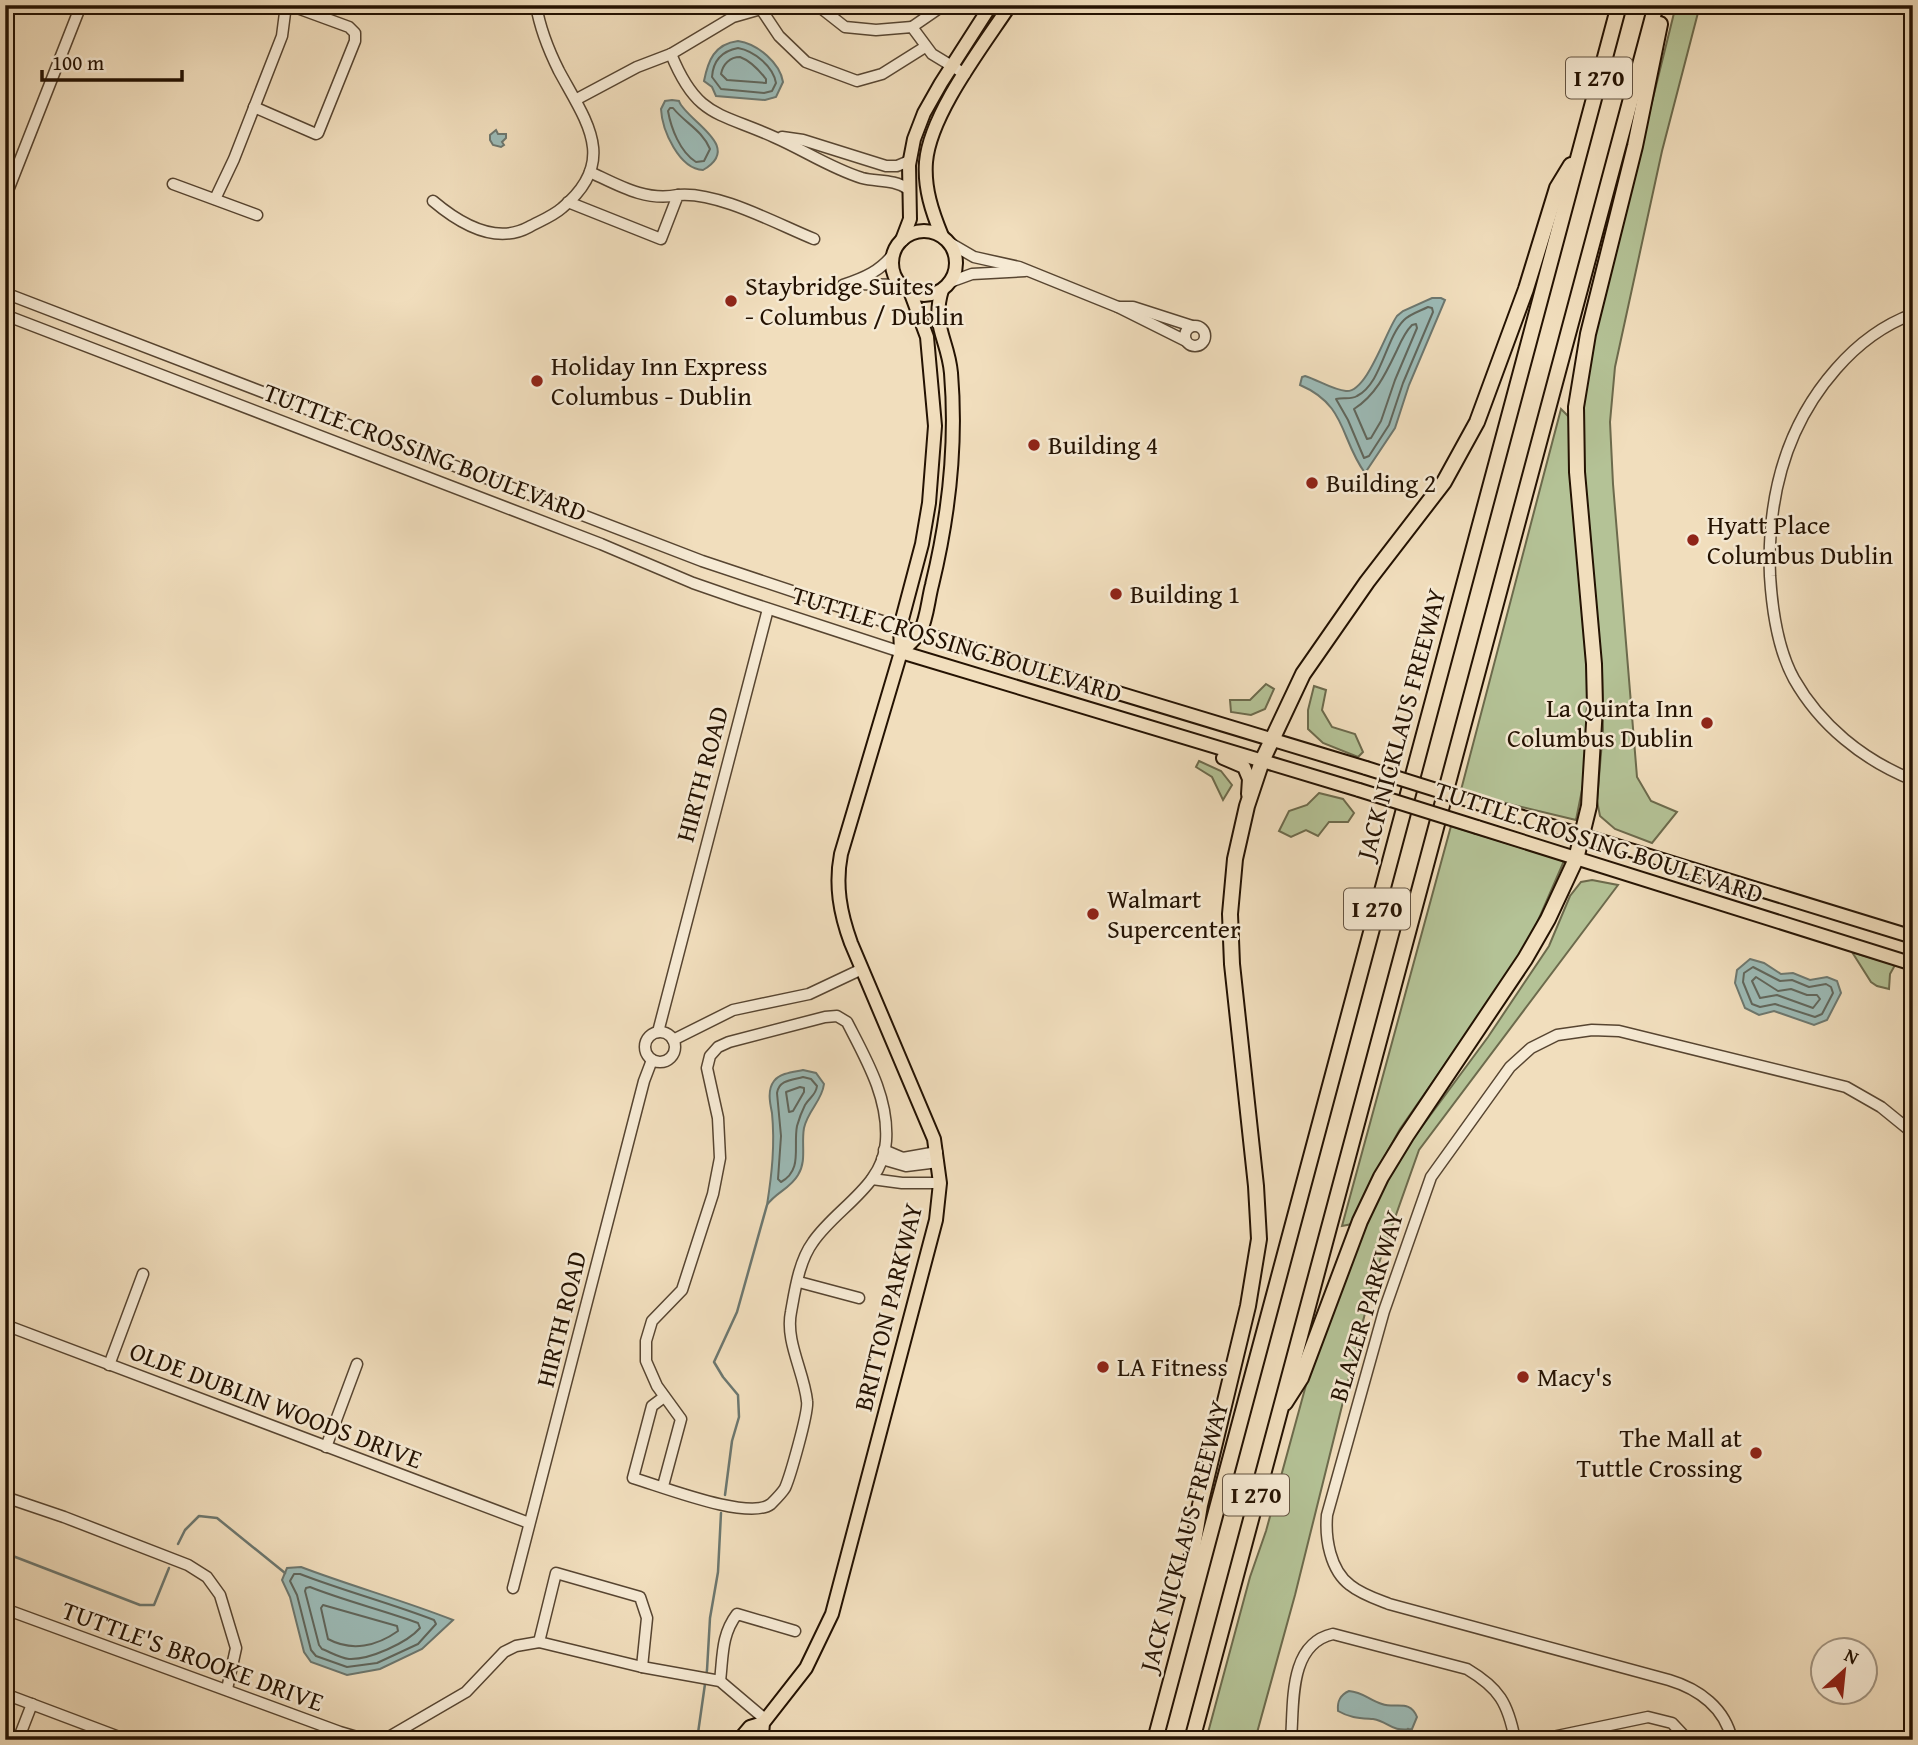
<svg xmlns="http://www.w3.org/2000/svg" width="1918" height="1745" font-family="'Gentium Book Plus',serif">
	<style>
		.green { fill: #b4c296; stroke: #6c6a4c; stroke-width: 2 }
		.water { fill: #9cbbb7; stroke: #6c776f; stroke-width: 2 }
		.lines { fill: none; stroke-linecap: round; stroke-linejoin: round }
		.shore { stroke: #60665c; stroke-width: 2 }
		.stream { stroke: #6c776f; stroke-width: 2.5 }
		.minor-casing { stroke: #574531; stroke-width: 13 }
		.major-casing { stroke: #241202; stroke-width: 16 }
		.highway-casing { stroke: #241202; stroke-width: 18 }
		.minor { stroke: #f6ead4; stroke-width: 10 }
		.major { stroke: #f1debd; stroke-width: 12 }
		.highway { stroke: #f1debd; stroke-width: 14 }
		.major-bridge-casing { stroke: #241202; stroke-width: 16; stroke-linecap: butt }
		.major-bridge { stroke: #f1debd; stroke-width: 12 }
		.poi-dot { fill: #8f2418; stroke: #f6ead4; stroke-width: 2.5 }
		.labels { text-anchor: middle; stroke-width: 5; stroke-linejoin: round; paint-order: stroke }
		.shield { fill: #f6ead4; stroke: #635341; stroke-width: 2 }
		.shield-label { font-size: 24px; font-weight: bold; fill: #241202 }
		.poi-label { font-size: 26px; fill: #241202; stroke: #f6ead4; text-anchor: start }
		.street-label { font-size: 26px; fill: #241202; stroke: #f6ead4 }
	</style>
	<rect width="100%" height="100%" fill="#f1debd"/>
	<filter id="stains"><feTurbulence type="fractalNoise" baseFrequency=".00286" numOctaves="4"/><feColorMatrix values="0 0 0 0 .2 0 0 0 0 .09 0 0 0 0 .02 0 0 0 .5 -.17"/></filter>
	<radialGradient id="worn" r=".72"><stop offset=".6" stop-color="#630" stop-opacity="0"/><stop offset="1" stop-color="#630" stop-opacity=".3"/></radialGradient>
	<g class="green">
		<path d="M1676 5H1700L1662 151 1615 367 1610 422 1613 484 1637 777 1651 801 1677 812 1652 843 1615 829 1600 816 1597 801 1603 730 1602 671 1581 462 1582 402 1596 328Z"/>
		<path d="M1561 409 1571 419 1587 660 1588 719 1587 765 1576 820 1489 799 1461 790Z"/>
		<path d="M1266 684 1274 689 1265 709 1251 715 1231 712 1230 700H1250Z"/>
		<path d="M1314 686 1326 690 1322 710 1332 727 1355 734 1363 752 1358 757 1323 743 1308 729V710Z"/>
		<path d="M1199 761 1221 771 1232 785 1223 800 1212 777 1196 767Z"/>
		<path d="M1319 793 1343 799 1354 813 1348 822H1329L1318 836 1306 830 1291 837 1279 831 1289 811 1307 805Z"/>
		<path d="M1451 826 1564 861 1537 923 1515 964 1400 1129 1371 1181 1352 1224 1342 1226Z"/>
		<path d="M1592 880 1618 885 1419 1150 1374 1277 1295 1595 1255 1740H1206L1250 1577 1266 1531 1306 1385 1368 1219 1383 1188 1412 1140 1488 1037 1549 946 1570 896 1581 882Z"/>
		<path d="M1852 952 1895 965 1890 974 1889 989 1877 986 1871 982Z"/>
	</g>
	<g class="water">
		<path d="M738 41C758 44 780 63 783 82L776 97 765 100 716 96 712 87 704 81C708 61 714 44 738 41Z"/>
		<path d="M672 100 679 101C685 120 745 146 703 170 679 169 662 130 661 109L665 101Z"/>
		<path d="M496 130 498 134H506V138L502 142 504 145 501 147 493 145 490 140V135Z"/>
		<path d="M1432 298H1441L1445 300 1409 385 1395 428 1365 473C1340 439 1347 405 1300 385L1302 377 1305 376C1318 380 1333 390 1346 391 1367 393 1386 331 1397 316L1403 311Z"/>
		<path d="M1750 959 1764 963 1781 974 1793 973 1810 980 1827 977 1837 981 1841 993 1827 1020 1814 1025 1774 1011 1759 1015 1745 1008 1735 983 1737 970Z"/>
		<path d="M803 1070 816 1073 824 1084C822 1101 808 1110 804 1128 801 1144 807 1161 798 1175 790 1189 776 1192 767 1205 772 1173 775 1145 772 1113 770 1103 767 1090 774 1081 780 1073 793 1072 803 1070Z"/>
		<path d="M301 1567C351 1586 402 1600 453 1620L422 1649 380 1669 347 1675 311 1662 304 1652 290 1597 282 1580 287 1568Z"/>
		<path d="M1349 1691C1363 1692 1369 1700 1382 1704 1396 1709 1410 1699 1417 1717L1412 1729C1390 1732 1390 1722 1373 1719 1360 1718 1350 1718 1338 1711 1337 1701 1340 1695 1349 1691Z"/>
	</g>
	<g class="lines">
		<g class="shore">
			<path d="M738 48C754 51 773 66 776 83L772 91 764 93 721 89 712 77C713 61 722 51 738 48Z"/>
			<path d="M740 57C751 61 759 70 766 79V83L727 80 721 74C723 64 730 57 740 57Z"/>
			<path d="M670 108H673C685 123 702 130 710 149L704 161 696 162C680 152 671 128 668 111Z"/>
			<path d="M1428 307 1432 308 1433 312 1403 383 1389 425 1369 456 1364 458 1348 420 1336 399C1343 397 1351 400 1357 396 1382 383 1385 339 1404 320 1410 314 1420 311 1428 307Z"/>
			<path d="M1412 325 1416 324 1417 328 1395 380 1381 421 1371 438 1367 439 1354 409C1376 395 1386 373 1397 350 1401 341 1405 332 1412 325Z"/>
			<path d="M1753 967 1780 981 1792 980 1809 987 1826 984 1831 987 1833 993 1822 1014 1815 1017 1775 1004 1760 1007 1752 1004 1743 982 1744 973Z"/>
			<path d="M1756 977 1778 991 1791 989 1807 995H1817L1820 999 1813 1008 1777 995 1760 998 1752 981Z"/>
			<path d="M803 1077 811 1079 817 1086C816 1095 810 1097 805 1105 802 1111 799 1119 797 1126 793 1147 803 1170 781 1182L778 1179 781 1136 777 1093C779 1080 792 1080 803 1077Z"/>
			<path d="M800 1087 804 1088V1092L793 1111 789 1112 786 1092Z"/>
			<path d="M294 1574H300C344 1591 390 1603 434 1620L436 1624 418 1644 377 1663 347 1667 316 1656 311 1650 297 1595 290 1581Z"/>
			<path d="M310 1587C345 1601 383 1610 418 1623L420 1628C407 1643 369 1660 349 1659 340 1658 330 1652 322 1649L319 1645 305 1591 306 1588Z"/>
			<path d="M323 1605 397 1626 398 1631C377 1646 352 1652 328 1639L321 1608Z"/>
		</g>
		<g class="stream">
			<path d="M725 1495 732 1441 739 1417 738 1395 723 1377 714 1362 737 1312 767 1205"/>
			<path d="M178 1544 185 1530 199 1516 217 1518 285 1573"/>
			<path d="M5 1553 140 1605H154L169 1568"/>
			<path d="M1408 1729 1412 1740"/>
			<path d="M697 1740 707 1670 710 1618 718 1572 721 1513"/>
		</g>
		<g class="minor-casing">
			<g id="minor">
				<path d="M762 5 761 9 779 36 806 62 857 81 882 74 925 47"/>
				<path d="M817 5 845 27 876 30 912 27 932 54 965 74"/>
				<path d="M912 27 944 5"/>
				<path d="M671 54C697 118 719 112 774 137 804 150 830 168 862 178 877 182 894 179 908 189"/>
				<path d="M577 99 637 67 671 54 733 17 761 9"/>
				<path d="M254 107 316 134 318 133 355 41V33L349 27 289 5"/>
				<path d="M782 137 803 140 886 166H897L909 161"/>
				<path d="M590 172C618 185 646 202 678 195"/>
				<path d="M173 184 257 215"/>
				<path d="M5 198 81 5"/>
				<path d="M215 199 234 159 282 36 286 5"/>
				<path d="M433 201C459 223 496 245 529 227 540 221 553 216 562 208 619 161 586 121 559 71 548 49 540 29 536 5"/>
				<path d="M568 202 661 239 678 195C717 191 777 224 814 239"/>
				<path d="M950 243 974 257 1019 267 1118 307 1186 341"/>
				<path d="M950 282 972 274 1025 271"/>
				<path d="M854 284 901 285"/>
				<path d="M843 285C864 278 881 271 894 253"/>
				<path d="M5 293 702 561 900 627"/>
				<path d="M1118 307H1133L1192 326"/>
				<path d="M1913 314C1883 325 1856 346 1836 369 1785 427 1767 500 1770 576 1772 608 1778 650 1794 679 1820 725 1863 760 1913 780"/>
				<path d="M5 315 601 544 693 583 742 600 901 652"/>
				<circle cx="1195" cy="336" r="10"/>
				<circle cx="660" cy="1047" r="15"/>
				<path d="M658 1032 768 609"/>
				<path d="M673 1040 733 1010 809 994 862 969"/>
				<path d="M884 1150 903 1158 937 1152"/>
				<path d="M882 1159 906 1166 938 1162"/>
				<path d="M872 1179 902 1183H940"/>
				<path d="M799 1282 859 1298"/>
				<path d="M8 1326 529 1523"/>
				<path d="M109 1365 143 1274"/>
				<path d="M326 1447 357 1364"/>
				<path d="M663 1486 681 1419 657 1386 646 1361V1341L652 1321 682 1290 713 1194 720 1158 718 1118 707 1068 710 1056 718 1047 729 1042 825 1017 837 1016 847 1022C866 1059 889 1098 886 1141 884 1186 836 1208 813 1242 799 1261 795 1290 791 1312 785 1341 804 1372 807 1401 809 1411 790 1477 785 1488 782 1493 776 1499 771 1504 749 1521 661 1486 633 1478L652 1406 664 1397"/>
				<path d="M5 1497 64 1517 188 1565 207 1577 220 1595 236 1648 227 1689"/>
				<path d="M513 1588 644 1081 652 1060"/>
				<path d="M5 1609 340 1732 367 1740"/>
				<path d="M539 1642 556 1573 640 1597 647 1618 642 1667"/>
				<path d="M720 1681C723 1657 721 1635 737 1614L795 1631"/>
				<path d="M5 1694 127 1740"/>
				<path d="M18 1740 32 1704"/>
				<path d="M378 1740 387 1738 466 1692 504 1652 516 1646 539 1642 642 1667 720 1681 766 1720"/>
				<path d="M1291 1740C1294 1704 1288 1644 1333 1634L1467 1669C1499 1688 1508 1703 1515 1740"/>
				<path d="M1538 1740 1648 1717 1672 1723 1688 1740"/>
				<path d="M1732 1740C1725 1708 1699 1689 1669 1680L1389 1604C1376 1599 1361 1594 1350 1585 1330 1570 1325 1538 1327 1515L1384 1311 1431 1177 1510 1067 1531 1048 1557 1035 1592 1030 1619 1031 1846 1087 1881 1107 1913 1133"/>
			</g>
		</g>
		<g class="major-casing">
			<g id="major">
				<circle cx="924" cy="263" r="32"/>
				<path d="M942 236C932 212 924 188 926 162 930 114 983 46 1010 5"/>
				<path d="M902 240 910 219 909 165 914 139 924 113 941 83 991 5"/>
				<path d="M900 627 1366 768"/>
				<path d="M901 652 1359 790"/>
				<path d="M901 652C907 646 916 639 920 632 927 619 928 600 932 585 949 515 957 445 951 373 948 339 931 326 942 290"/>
				<path d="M1223 758 1244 767 1249 779 1248 794"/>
				<path d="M1484 805 1913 937"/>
				<path d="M1477 827 1913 964"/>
				<path d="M739 1740 750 1727 763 1723"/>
				<path d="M758 1740 762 1735 763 1723 806 1668 832 1614 936 1220 940 1183 934 1139 851 943C840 913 835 885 841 854L901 652 900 627 922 544 929 503 935 426 927 337 910 291"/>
			</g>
		</g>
		<g class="highway-casing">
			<g id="highway">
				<path d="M1285 1403 1301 1378 1360 1221 1381 1177 1406 1136 1525 959 1548 919 1576 859 1589 806 1595 707 1594 664 1577 472 1576 407 1588 334 1635 146 1660 24"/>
				<path d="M1186 1590 1200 1505 1248 1306 1259 1239 1256 1186 1232 964 1230 914 1235 859 1247 806 1262 761 1303 674 1367 582 1444 482 1477 422 1526 289 1557 188 1571 165"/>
				<path d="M1155 1740 1619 5"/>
				<path d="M1192 1740 1656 5"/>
			</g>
		</g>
		<use href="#minor" class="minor"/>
		<use href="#major" class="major"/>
		<use href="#highway" class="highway"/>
		<g class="major-bridge-casing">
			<g id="major-bridge">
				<path d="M1366 768 1484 805"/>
				<path d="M1359 790 1477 827"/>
			</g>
		</g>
		<use href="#major-bridge" class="major-bridge"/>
	</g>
	<g class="poi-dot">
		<circle cx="731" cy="301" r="7"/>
		<circle cx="537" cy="381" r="7"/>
		<circle cx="1034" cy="445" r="7"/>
		<circle cx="1312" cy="483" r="7"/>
		<circle cx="1693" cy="540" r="7"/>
		<circle cx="1116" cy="594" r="7"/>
		<circle cx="1707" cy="723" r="7"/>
		<circle cx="1093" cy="914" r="7"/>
		<circle cx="1103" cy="1367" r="7"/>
		<circle cx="1523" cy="1377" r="7"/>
		<circle cx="1756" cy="1453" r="7"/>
	</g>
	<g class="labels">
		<g class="shield">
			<rect x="1566" y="57.5" width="66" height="41" rx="5"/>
			<rect x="1344" y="888.5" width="66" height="41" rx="5"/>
			<rect x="1223" y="1474.5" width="66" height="41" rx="5"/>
		</g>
		<g class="shield-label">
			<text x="1599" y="86">I 270</text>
			<text x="1377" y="917">I 270</text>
			<text x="1256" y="1503">I 270</text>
		</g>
		<g class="poi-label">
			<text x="745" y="295">Staybridge Suites<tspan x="745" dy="30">- Columbus / Dublin</tspan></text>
			<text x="551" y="375">Holiday Inn Express<tspan x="551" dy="30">Columbus - Dublin</tspan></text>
			<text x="1048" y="454">Building 4</text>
			<text x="1326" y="492">Building 2</text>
			<text x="1707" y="534">Hyatt Place<tspan x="1707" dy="30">Columbus Dublin</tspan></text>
			<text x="1130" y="603">Building 1</text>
			<text x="1693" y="717" text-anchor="end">La Quinta Inn<tspan x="1693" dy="30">Columbus Dublin</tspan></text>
			<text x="1107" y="908">Walmart<tspan x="1107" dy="30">Supercenter</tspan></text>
			<text x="1117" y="1376">LA Fitness</text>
			<text x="1537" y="1386">Macy's</text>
			<text x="1742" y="1447" text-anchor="end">The Mall at<tspan x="1742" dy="30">Tuttle Crossing</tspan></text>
		</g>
		<g class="street-label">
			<text transform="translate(425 452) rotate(21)" y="9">TUTTLE CROSSING BOULEVARD</text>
			<text transform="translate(957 644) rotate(17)" y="9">TUTTLE CROSSING BOULEVARD</text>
			<text transform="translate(1401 724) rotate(-75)" y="9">JACK NICKLAUS FREEWAY</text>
			<text transform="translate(702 774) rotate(-75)" y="9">HIRTH ROAD</text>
			<text transform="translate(1599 842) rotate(18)" y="9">TUTTLE CROSSING BOULEVARD</text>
			<text transform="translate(1366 1306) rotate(-73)" y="9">BLAZER PARKWAY</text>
			<text transform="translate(888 1307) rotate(-76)" y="9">BRITTON PARKWAY</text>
			<text transform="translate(561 1319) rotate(-76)" y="9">HIRTH ROAD</text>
			<text transform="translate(276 1405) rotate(21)" y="9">OLDE DUBLIN WOODS DRIVE</text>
			<text transform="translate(1184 1536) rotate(-75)" y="9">JACK NICKLAUS FREEWAY</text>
			<text transform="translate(193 1656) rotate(20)" y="9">TUTTLE'S BROOKE DRIVE</text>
		</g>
	</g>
	<rect width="1918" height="1745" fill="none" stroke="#f1debd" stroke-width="28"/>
	<rect x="7" y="7" width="1904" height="1731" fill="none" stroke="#241202" stroke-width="3.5"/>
	<rect x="14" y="14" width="1890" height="1717" fill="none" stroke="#241202" stroke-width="2"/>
	<g transform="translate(1844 1671) rotate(27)"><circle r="33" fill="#f6ead4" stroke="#a29480" stroke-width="2"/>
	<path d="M0-5L12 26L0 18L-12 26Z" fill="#8f2418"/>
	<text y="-10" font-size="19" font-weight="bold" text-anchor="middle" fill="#241202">N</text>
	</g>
	<path d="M42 70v10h140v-10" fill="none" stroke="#241202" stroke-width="3.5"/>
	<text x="52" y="70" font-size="21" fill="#241202" stroke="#f6ead4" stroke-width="5" paint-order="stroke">100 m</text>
	<rect width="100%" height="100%" filter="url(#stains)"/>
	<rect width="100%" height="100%" fill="url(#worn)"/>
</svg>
